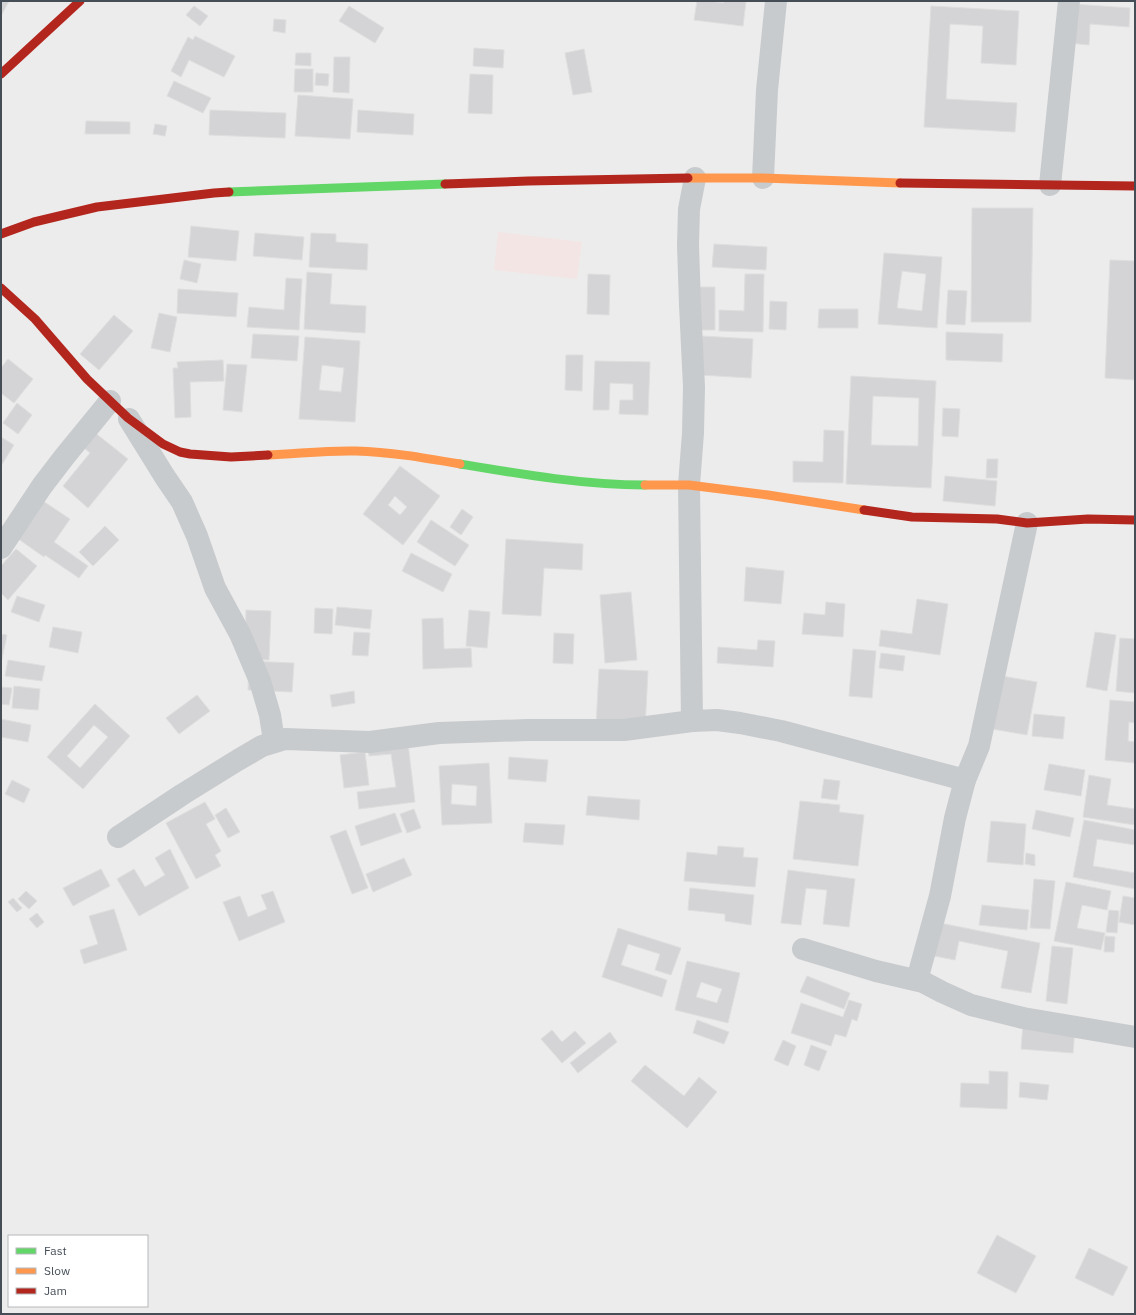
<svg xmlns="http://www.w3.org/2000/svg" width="1136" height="1315" font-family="'IBM Plex Sans',sans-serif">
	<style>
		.medical { fill: #f3e5e3 }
		.building { fill: #d4d4d6; stroke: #dededf; fill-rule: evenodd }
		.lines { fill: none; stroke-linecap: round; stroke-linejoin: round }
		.street { stroke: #c8cbcd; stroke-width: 22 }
		.fast { stroke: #63d668; stroke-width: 9 }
		.slow { stroke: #ff974d; stroke-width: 9 }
		.jam { stroke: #b3261e; stroke-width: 9 }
	</style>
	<rect width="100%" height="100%" fill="#edecec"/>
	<path class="medical" d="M498 232 582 242 577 279 494 270Z"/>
	<g class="building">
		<path d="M1 1H9L1 16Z"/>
		<path d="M697 1H716V2L723 3 724 1H746L743 26 694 20Z"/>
		<path d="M1072 4 1130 8 1129 27 1090 24 1089 45 1070 43Z"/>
		<path d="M194 6 208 16 200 26 186 15Z"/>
		<path d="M349 6 384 28 375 43 339 21Z"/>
		<path d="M931 6 1019 11 1016 65 981 63 983 26 950 24 946 99 1017 103 1015 132 924 127Z"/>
		<path d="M274 19 286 20 285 33 273 31Z"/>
		<path d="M195 36 235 56 224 77 189 60 181 77 171 71 188 37 193 40Z"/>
		<path d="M474 48 504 50 503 68 473 66Z"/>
		<path d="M584 49 592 92 573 95 565 53Z"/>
		<path d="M296 53H311V66L295 65Z"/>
		<path d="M334 57H350L349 93 333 92Z"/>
		<path d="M295 69H313V92H294Z"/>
		<path d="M316 73 329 74 328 86 315 85Z"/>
		<path d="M470 74 493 75 492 114 468 113Z"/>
		<path d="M174 81 211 98 203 113 167 96Z"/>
		<path d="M298 95 353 99 350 139 295 136Z"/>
		<path d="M210 110 286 113 285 138 209 135Z"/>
		<path d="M358 110 414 114 413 135 357 132Z"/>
		<path d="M86 121 130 122V134H85Z"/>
		<path d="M155 124 167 126 165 136 153 134Z"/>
		<path d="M972 208H1033L1031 322H971Z"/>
		<path d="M191 226 239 231 236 261 188 257Z"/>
		<path d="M255 233 304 237 302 260 253 256Z"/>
		<path d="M311 233 336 234V242L368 244 367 270 309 267Z"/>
		<path d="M714 244 767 247 766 270 712 267Z"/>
		<path d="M884 253 942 257 937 328 878 324ZM902 271 926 274 922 311 897 308Z"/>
		<path d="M184 260 201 264 197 283 180 279Z"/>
		<path d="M1110 260 1135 261V380L1105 378Z"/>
		<path d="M307 272 332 274 330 304 366 306 365 333 304 329Z"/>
		<path d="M588 274 610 275 609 315 587 314Z"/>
		<path d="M745 274H764L763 332 719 331V310L744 311Z"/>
		<path d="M286 278 302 279 299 330 247 327 249 307 284 310Z"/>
		<path d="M695 287H715V330H694Z"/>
		<path d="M178 289 238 293 236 317 177 313Z"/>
		<path d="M948 290 967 291 965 325 946 324Z"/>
		<path d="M770 301 787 302 786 330 769 329Z"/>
		<path d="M819 309H858V328H818Z"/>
		<path d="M159 313 177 317 170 352 151 348Z"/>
		<path d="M114 315 133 331 99 370 80 354Z"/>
		<path d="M946 332 1003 334 1002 362 946 360Z"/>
		<path d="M253 334 299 336 297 361 251 358Z"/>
		<path d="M702 336 753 339 751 378 700 375Z"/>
		<path d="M305 337 360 341 355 422 299 419ZM322 365 344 368 341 392 319 390Z"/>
		<path d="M566 355H583L582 391 565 390Z"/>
		<path d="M8 359 33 379 14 403 1 393V368Z"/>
		<path d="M223 360 224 381 190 382 191 417 175 418 173 368H178L177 362Z"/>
		<path d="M595 361 650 362 648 415 619 414 620 400H633V384L610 383 609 410H593Z"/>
		<path d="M227 364 247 365 242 412 223 410Z"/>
		<path d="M851 376 936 381 931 488 846 484ZM873 396 919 398 918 446 871 445Z"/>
		<path d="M17 403 32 415 18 434 3 423Z"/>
		<path d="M943 408 960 409 958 437 942 436Z"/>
		<path d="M824 430 844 431 843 483 793 482V461L823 462Z"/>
		<path d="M94 432 128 459 88 508 63 486 90 453 82 446Z"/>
		<path d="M1 437 14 445 1 466Z"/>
		<path d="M987 459H998L997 478H986Z"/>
		<path d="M400 466 440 496 403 545 363 514ZM395 496 407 507 400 515 388 505Z"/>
		<path d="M945 476 997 481 995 506 943 501Z"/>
		<path d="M43 501 70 519 54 542 88 566 79 578 45 555 44 557 17 538Z"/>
		<path d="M462 509 473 517 461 535 450 527Z"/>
		<path d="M431 520 469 545 455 566 417 542Z"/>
		<path d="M105 526 119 540 93 566 79 552Z"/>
		<path d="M506 539 583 544 582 570 544 568 541 616 502 614Z"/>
		<path d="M16 549 37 566 8 600 1 593V566Z"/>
		<path d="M411 553 452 574 443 592 402 571Z"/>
		<path d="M746 567 784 571 781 604 744 601Z"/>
		<path d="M631 592 637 660 605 663 600 595Z"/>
		<path d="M17 596 45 605 39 622 11 612Z"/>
		<path d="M917 599 948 604 940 655 879 646 881 630 912 634Z"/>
		<path d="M826 602 845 604 843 637 802 634 804 613 825 615Z"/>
		<path d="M337 607 372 610 370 629 335 625Z"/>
		<path d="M315 608 333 609 332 634 314 633Z"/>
		<path d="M246 610 271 611 269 660 245 659Z"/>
		<path d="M469 610 490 612 487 648 466 646Z"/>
		<path d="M443 618 444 649 471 648 472 667 423 669 422 619Z"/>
		<path d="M53 627 82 632 78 653 49 647Z"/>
		<path d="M354 632 370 633 368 656 352 655Z"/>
		<path d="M1095 632 1116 635 1107 691 1086 687Z"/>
		<path d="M554 633 574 634 573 664 553 663Z"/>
		<path d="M1 634 7 635 1 663Z"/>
		<path d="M1120 638 1135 639V693L1116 691Z"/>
		<path d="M758 640 775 641 773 667 717 663 718 647 757 650Z"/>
		<path d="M853 649 876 651 872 698 849 696Z"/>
		<path d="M881 653 905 656 903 671 879 668Z"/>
		<path d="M8 660 45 666 42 681 5 676Z"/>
		<path d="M249 661 294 663 292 692 248 690Z"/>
		<path d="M599 669 648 671 645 728 596 726Z"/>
		<path d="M1002 676 1037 682 1027 735 992 729Z"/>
		<path d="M14 686 40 689 38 710 12 708Z"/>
		<path d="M1 687 12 688 9 705 1 704Z"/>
		<path d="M354 691 355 703 332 707 330 695Z"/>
		<path d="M197 695 210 711 179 734 166 718Z"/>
		<path d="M1110 700 1135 702V723L1129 722 1128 741 1135 742V763L1105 760Z"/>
		<path d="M95 704 130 736 83 789 47 757ZM94 725 108 737 80 768 67 756Z"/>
		<path d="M1034 714 1065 717 1063 739 1032 736Z"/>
		<path d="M1 719 31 725 28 742 1 737Z"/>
		<path d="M407 735 415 802 359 809 357 792 396 787 391 754 369 756 367 740Z"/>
		<path d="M365 752 369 785 344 788 340 755Z"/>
		<path d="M509 757 548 760 546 782 508 779Z"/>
		<path d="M489 763 492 823 442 825 439 766ZM452 784 477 786 476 806 451 804Z"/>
		<path d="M1049 764 1085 770 1081 796 1044 790Z"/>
		<path d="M1089 775 1111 779 1107 805 1135 809V825L1083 817Z"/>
		<path d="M824 779 840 781 837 800 821 798Z"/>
		<path d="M12 780 30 789 24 803 5 794Z"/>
		<path d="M588 796 640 800 639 820 586 815Z"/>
		<path d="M800 801 840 805 839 812 864 815 858 866 793 859Z"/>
		<path d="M205 802 215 819 206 824 221 851 215 855 221 866 196 879 166 823Z"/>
		<path d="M226 808 240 832 228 838 215 815Z"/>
		<path d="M414 809 421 828 407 833 400 814Z"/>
		<path d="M1036 810 1074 818 1070 837 1032 829Z"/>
		<path d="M395 813 402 832 361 846 355 826Z"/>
		<path d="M1084 820 1135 830V845L1097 839 1093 866 1135 873V889L1073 877Z"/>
		<path d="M991 821 1026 824 1023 865 987 862Z"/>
		<path d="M525 823 565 825 563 845 523 842Z"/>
		<path d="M346 830 368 888 352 894 330 836Z"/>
		<path d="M718 846 744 848 743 857 758 858 755 887 684 881 687 852 717 855Z"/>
		<path d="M170 849 189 888 139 916 117 879 134 869 145 887 165 875 155 858Z"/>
		<path d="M1026 853 1035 855V866L1025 864Z"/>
		<path d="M404 858 412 875 373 892 366 874Z"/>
		<path d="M101 869 110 886 73 906 63 888Z"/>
		<path d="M788 870 855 879 849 927 823 924 827 890 806 888 801 925 781 923Z"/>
		<path d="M1034 879 1055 881 1050 929 1030 928Z"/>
		<path d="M1066 882 1111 891 1107 910 1082 905 1077 928 1105 933 1101 950 1054 941Z"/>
		<path d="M690 888 754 895 751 925 725 921V914L688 910Z"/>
		<path d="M26 891 37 901 29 909 18 899Z"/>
		<path d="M273 891 285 922 239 941 223 902 240 896 248 917 267 909 261 895Z"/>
		<path d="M1123 896 1135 898V925L1119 922Z"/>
		<path d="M13 898 22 908 17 912 8 902Z"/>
		<path d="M982 905 1029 910 1027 930 979 925Z"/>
		<path d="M114 909 127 950 84 964 80 950 98 944 89 916Z"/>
		<path d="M1109 910 1119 911 1117 933 1106 932Z"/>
		<path d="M37 913 44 922 37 928 29 919Z"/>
		<path d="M925 920 1040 943 1031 993 1001 988 1008 951 959 941 955 960 919 953Z"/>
		<path d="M618 928 681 948 671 975 655 970 660 954 628 944 621 965 667 980 662 997 602 977Z"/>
		<path d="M1105 936 1115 937 1114 952H1104Z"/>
		<path d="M1052 946 1073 948 1067 1004 1046 1001Z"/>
		<path d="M687 961 740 973 728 1023 675 1010ZM701 982 722 989 717 1003 696 997Z"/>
		<path d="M807 976 850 993 844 1009 800 992Z"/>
		<path d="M849 1000 862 1004 857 1021 852 1019 846 1037 835 1034 831 1046 791 1033 801 1003 843 1017Z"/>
		<path d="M697 1020 729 1032 724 1044 693 1033Z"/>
		<path d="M1023 1024 1075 1028 1073 1053 1021 1049Z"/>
		<path d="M552 1030 562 1042 575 1031 586 1043 562 1063 541 1039Z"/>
		<path d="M610 1032 617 1042 578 1073 570 1063Z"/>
		<path d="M783 1040 796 1046 788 1066 774 1060Z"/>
		<path d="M811 1045 827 1051 819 1071 804 1065Z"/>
		<path d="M645 1065 684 1096 699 1077 717 1092 687 1128 631 1081Z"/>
		<path d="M989 1071 1008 1072 1007 1109 960 1107 961 1083 989 1084Z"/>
		<path d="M1020 1082 1049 1085 1047 1100 1019 1097Z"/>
		<path d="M997 1235 1036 1256 1016 1293 977 1273Z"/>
		<path d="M1089 1248 1128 1267 1113 1296 1075 1278Z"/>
	</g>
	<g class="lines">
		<g class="street">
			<path d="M763 178 767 90 776 1"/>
			<path d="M1050 185 1069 1"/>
			<path d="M129 419 165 477 182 502 197 536 215 588 240 634 260 681 270 715 274 741"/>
			<path d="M1 548 42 486 65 456 110 401"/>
			<path d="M692 721 689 485 693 433 694 387 690 305 688 245 689 209 695 178"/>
			<path d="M118 837 183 794 238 760 262 746 285 739 370 742 439 733 527 730H624L692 721 717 720 740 723 781 731 965 780"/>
			<path d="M803 949 876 971 923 982 942 992 971 1005 1023 1018 1135 1037"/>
			<path d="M917 980 940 896 955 818 965 780 979 746 1027 523"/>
		</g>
		<g class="fast">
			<path d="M229 192 445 184"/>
			<path d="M460 464C520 474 584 485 645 485"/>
		</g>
		<g class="slow">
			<path d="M688 178H763L900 183"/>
			<path d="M268 455C297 454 327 450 356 451 391 452 425 458 460 464"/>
			<path d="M645 485H689L768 495 864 510"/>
		</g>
		<g class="jam">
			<path d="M1 74 80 1"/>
			<path d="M900 183 1135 186"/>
			<path d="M445 184 528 181 688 178"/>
			<path d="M1 234 34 222 97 207 214 193 229 192"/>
			<path d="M1 288 35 319 87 379 128 418 163 444 180 452 190 454 231 457 268 455"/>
			<path d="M864 510 912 517 997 519 1027 523 1088 519 1135 520"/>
		</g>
	</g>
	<rect width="1136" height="1315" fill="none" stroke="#454d57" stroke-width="4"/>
	<rect x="8" y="1235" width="140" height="72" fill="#ffffff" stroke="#b5b8bc"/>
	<rect x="16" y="1248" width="20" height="6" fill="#63d668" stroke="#b5b8bc"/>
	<text x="44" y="1255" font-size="12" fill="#454d57">Fast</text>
	<rect x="16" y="1268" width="20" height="6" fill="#ff974d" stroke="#b5b8bc"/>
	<text x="44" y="1275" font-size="12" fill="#454d57">Slow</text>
	<rect x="16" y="1288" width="20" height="6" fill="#b3261e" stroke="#b5b8bc"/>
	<text x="44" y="1295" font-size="12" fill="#454d57">Jam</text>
</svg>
